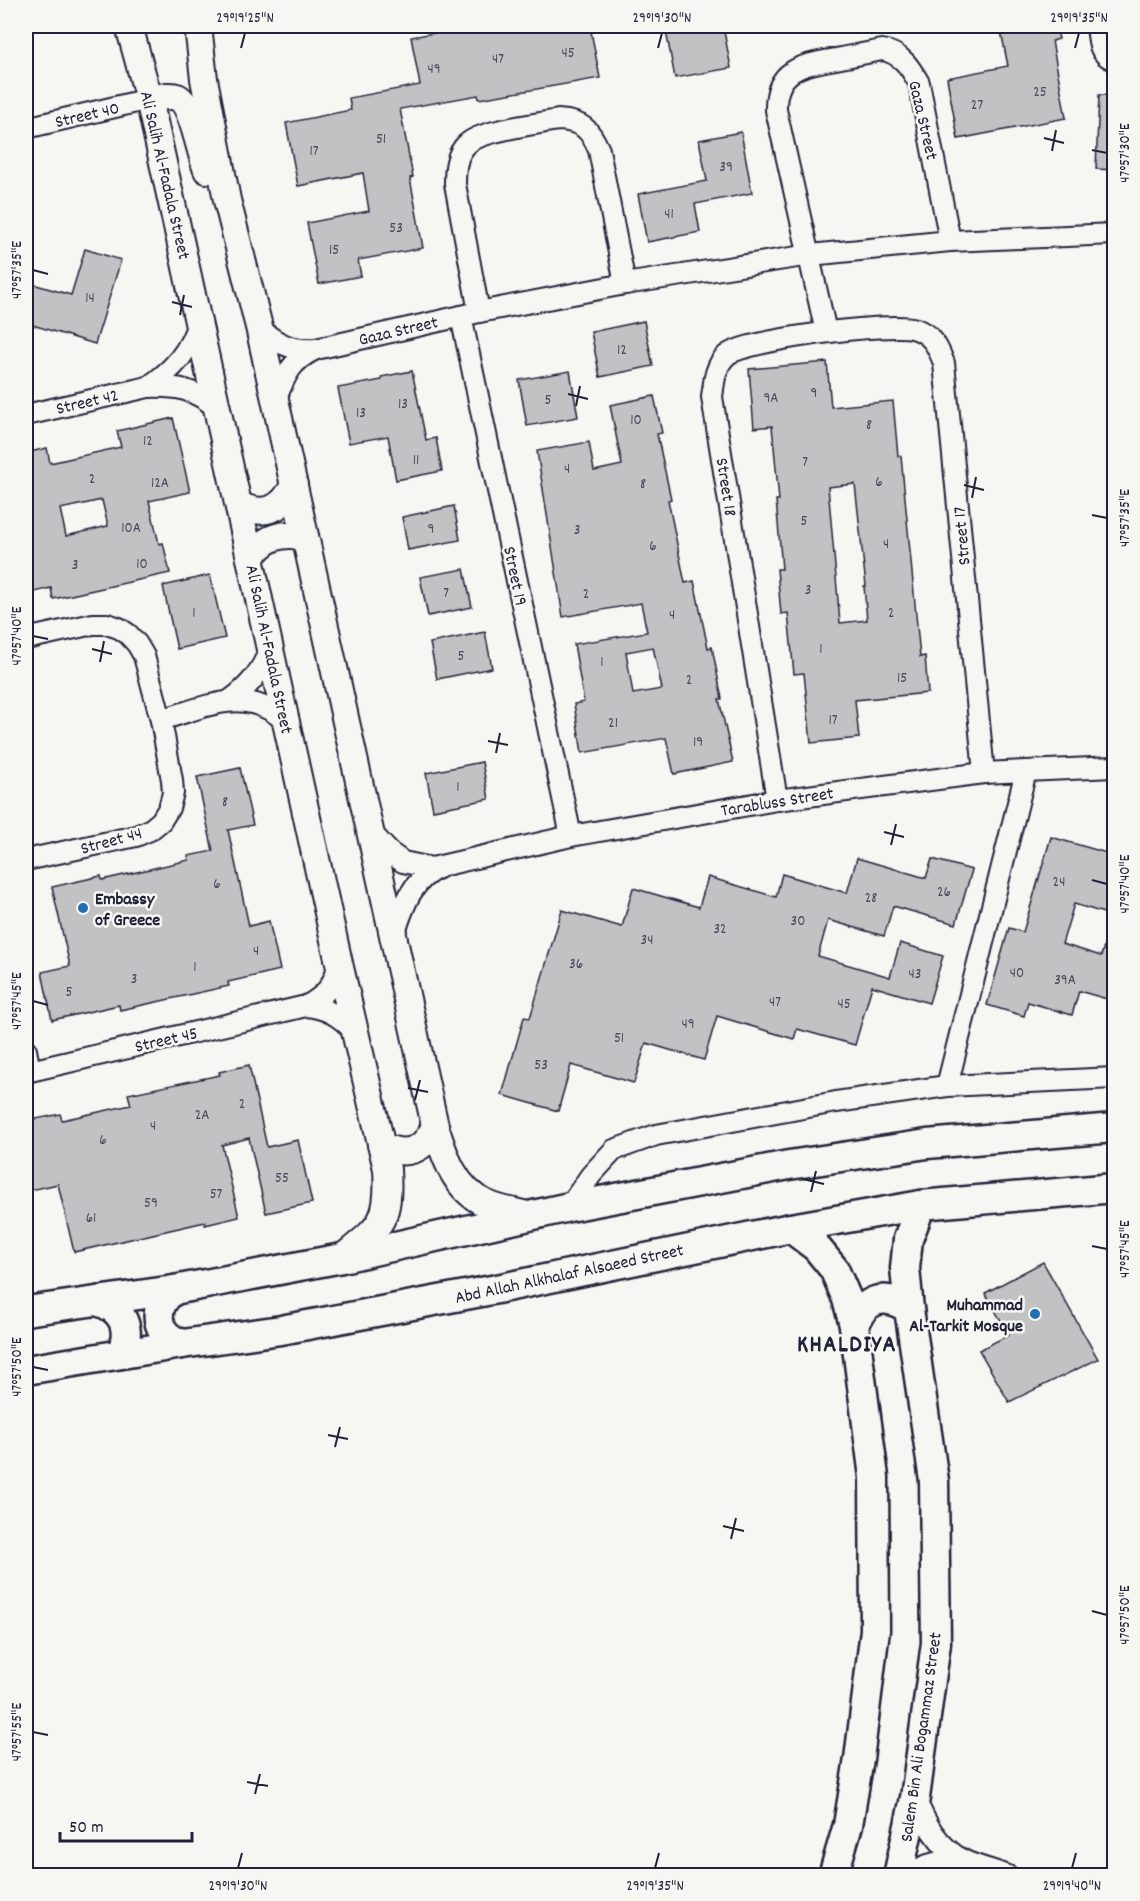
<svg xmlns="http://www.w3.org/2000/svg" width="1140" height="1901" font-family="Dekko,sans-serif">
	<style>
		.building { fill: #c2c2c4; stroke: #22223b; stroke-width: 1.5; fill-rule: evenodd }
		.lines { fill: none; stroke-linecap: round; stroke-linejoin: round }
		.minor-casing { stroke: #22223b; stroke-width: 24 }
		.tertiary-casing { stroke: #22223b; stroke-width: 30 }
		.secondary-casing { stroke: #22223b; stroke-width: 33 }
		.minor { stroke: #f6f6f2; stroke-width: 20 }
		.tertiary { stroke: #f6f6f2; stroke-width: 26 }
		.secondary { stroke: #f6f6f2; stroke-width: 28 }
		.ticks { fill: none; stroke: #22223b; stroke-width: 2 }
		.poi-dot { fill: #1f6fb2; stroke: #f6f6f2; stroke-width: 2 }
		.labels { text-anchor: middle; stroke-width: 5; stroke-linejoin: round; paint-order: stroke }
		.number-label { font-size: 15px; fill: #4a4a5d }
		.street-label { font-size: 18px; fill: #22223b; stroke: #f6f6f2 }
		.poi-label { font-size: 18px; font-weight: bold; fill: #22223b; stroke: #f6f6f2; text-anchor: start }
		.district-label { font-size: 24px; font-weight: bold; letter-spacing: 1.5px; fill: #22223b; stroke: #f6f6f2 }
		.neatline { fill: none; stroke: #22223b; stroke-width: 2 }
		.ticks-label { font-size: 15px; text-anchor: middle; fill: #22223b }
	</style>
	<rect width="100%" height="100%" fill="#f6f6f2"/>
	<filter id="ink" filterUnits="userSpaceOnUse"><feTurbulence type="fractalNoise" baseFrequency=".0167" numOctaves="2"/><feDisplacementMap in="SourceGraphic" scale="12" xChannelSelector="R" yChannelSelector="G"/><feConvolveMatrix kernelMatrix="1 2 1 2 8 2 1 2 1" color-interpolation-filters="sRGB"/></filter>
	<g filter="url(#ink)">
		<g class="building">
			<path d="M473 26H590L600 78 479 99 478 95 400 109 413 177 410 178 423 248 358 260 361 276 319 284 307 223 369 211 363 173 298 186 286 123 351 110 349 98 420 85 411 37Z"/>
			<path d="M665 26H723L731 68 675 78Z"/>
			<path d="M1000 26H1056L1059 39 1052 41 1066 118 958 139 947 78 1008 66Z"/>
			<path d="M1099 95H1114V170L1096 169Z"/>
			<path d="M741 132 752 193 695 204 700 232 647 242 638 194 707 181 699 140Z"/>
			<path d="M85 249 121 260 95 344 26 323V282L71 295Z"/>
			<path d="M644 321 653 366 600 377 591 332Z"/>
			<path d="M827 362 831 407 893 401 898 456H901L920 657 925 656 928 693 855 700 859 738 811 743 804 673 794 674 788 613 781 614 777 569H782L776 500H779L772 426 754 428 749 369ZM855 484 866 586H864L867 620 840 623 828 487Z"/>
			<path d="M412 371 426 440 436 438 442 471 396 480 388 436 349 443 338 388 382 380 381 377Z"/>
			<path d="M570 371 578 417 527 426 519 380Z"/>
			<path d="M654 396 662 433 657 434 671 499 668 500 685 583 694 581 708 648 712 647 722 699H719L733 762 674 774 666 738 582 753 574 704 584 702 574 644 647 632 641 603 563 617 537 451 589 442 594 471 622 465 610 405ZM653 647 662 689 633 694 626 652Z"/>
			<path d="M173 418 190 492 149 501 159 544 163 543 170 573 53 599 51 588 26 594V453L47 448 50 463 121 447 117 431ZM102 500 108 526 66 536 60 509Z"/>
			<path d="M454 506 460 540 408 550 402 517Z"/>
			<path d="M464 569 472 607 428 616 420 577Z"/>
			<path d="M210 575 225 638 177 649 163 586Z"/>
			<path d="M485 632 492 668 437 679 430 643Z"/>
			<path d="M482 762 489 799 433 810 426 773Z"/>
			<path d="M240 768 253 825 228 830 249 926 269 921 280 970 228 982 229 986 120 1010 119 1005 52 1020 42 972 70 966 52 887 101 876 102 880 189 860 188 856 213 851 197 777Z"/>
			<path d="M1051 837 1114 855V916L1074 904 1062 944 1101 956 1111 923 1114 924V1001L1079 991 1072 1015 1028 1002 1024 1016 987 1005 1009 928 1023 932Z"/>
			<path d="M857 858 926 878 932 859 972 870 956 924 893 906 884 936 828 920 818 956 890 977 900 943 943 956 929 1003 872 986 855 1045 797 1029 794 1039 717 1016 704 1060 646 1043 634 1083 571 1065 558 1111 502 1095 524 1017 530 1018 562 910 622 927 633 888 699 907 708 877 776 897 782 874 847 893Z"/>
			<path d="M249 1065 267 1147 298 1140 312 1203 266 1213 249 1138 222 1145 239 1217 205 1225V1222L74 1252 58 1184 26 1191V1121L60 1114 62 1120 131 1105 128 1094 220 1075 219 1072Z"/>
			<path d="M1043 1262 1098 1359 1009 1402 979 1350 1009 1335 985 1293Z"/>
		</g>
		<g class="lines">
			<g class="minor-casing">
				<g id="minor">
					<path d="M1097 26C1099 41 1098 54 1114 60"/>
					<path d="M26 128 149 99"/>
					<path d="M479 312 455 184C455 170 456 154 467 144 481 130 537 124 558 120 582 121 590 129 599 150L625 284"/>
					<path d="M461 316 571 836"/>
					<path d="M259 327C275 344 293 351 316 349L479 312 625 284 810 255 950 241 1114 234"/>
					<path d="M826 332 776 110C775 68 803 65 836 59 851 56 867 53 882 50 901 53 910 67 919 83L950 241"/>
					<path d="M148 387C174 369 190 351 199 320"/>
					<path d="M275 401C285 376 290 361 316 349"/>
					<path d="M26 415 148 387C178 386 195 389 218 409"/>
					<path d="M26 639 93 624H107L119 628 128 634 137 644 144 656 161 720 172 780 173 793 169 808 161 821 150 830 136 836 26 860"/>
					<path d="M229 701C249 687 261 672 270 649"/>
					<path d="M161 720C205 707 246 685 285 721"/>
					<path d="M777 800 712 397C714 382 715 365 727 355 746 340 892 321 916 329 933 335 938 348 944 363L984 773"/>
					<path d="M371 832 389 852 403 862 432 868 571 836 777 800 984 773 1114 767"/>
					<path d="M393 938C403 909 410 879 441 867"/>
					<path d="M306 1006C327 1008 340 1016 354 1031"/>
					<path d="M26 1050 30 1071"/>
					<path d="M26 1072 306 1006C326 996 334 984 339 963"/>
					<path d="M947 1086 1026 771"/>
					<path d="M569 1207 591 1175 614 1150 656 1135 836 1102 947 1086 1114 1078"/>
					<path d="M915 1798C925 1822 938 1847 963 1860 977 1867 993 1870 1008 1876"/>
					<path d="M909 1876C924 1862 944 1861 962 1860"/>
				</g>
			</g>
			<g class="tertiary-casing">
				<g id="tertiary">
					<path d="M129 26 149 99 339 963 387 1169C390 1222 381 1226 342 1258"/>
					<path d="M198 26 204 79 227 200 259 327 435 1126C444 1155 455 1190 485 1203 500 1210 516 1212 531 1216"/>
					<path d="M149 99C158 98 169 94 177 97 193 104 200 155 207 170"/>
					<path d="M239 505C264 517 282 510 294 485"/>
					<path d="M250 558C264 538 281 531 305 537"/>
					<path d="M381 1145C406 1158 424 1151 435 1126"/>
				</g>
			</g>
			<g class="secondary-casing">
				<g id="secondary">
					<path d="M791 1228 816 1247 834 1269 847 1299 854 1325 874 1477 875 1630 859 1759 848 1825 833 1876"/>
					<path d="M174 1290C151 1307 154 1334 182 1344"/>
					<path d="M97 1301C124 1309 132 1329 121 1354"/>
					<path d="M26 1311 174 1290 342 1258 569 1207 789 1165 927 1144 1114 1128"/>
					<path d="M854 1325C865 1298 885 1292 909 1309"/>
					<path d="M26 1370 182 1344 281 1330 497 1289 791 1228 921 1205 1114 1188"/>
					<path d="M898 1876 915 1798 936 1643 934 1481 909 1309 905 1268 908 1239 921 1205"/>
				</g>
			</g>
			<use href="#minor" class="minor"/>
			<use href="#tertiary" class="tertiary"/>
			<use href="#secondary" class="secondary"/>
		</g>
	</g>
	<path class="ticks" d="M241 48 245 33M658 48 662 33M1075 48 1079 33M1044 138 1064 143M1092 150 1107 153M1052 151 1056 130M33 270 48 274M172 302 192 307M180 315 184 295M568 394 588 399M576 406 580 386M964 485 984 490M972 498 976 477M1092 515 1107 518M33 636 48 639M92 649 112 654M100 662 104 641M488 741 508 745M496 753 500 733M884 832 904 837M891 845 896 824M1092 880 1107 884M33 1001 48 1005M408 1088 428 1092M415 1100 420 1080M803 1179 824 1184M811 1192 816 1171M1092 1246 1107 1249M33 1367 48 1370M328 1435 348 1439M335 1447 340 1427M723 1526 744 1531M731 1539 736 1518M1092 1611 1107 1615M33 1732 48 1735M247 1782 268 1786M255 1794 260 1774M238 1868 242 1853M655 1868 659 1853M1072 1868 1076 1853"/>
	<g class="poi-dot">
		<circle cx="83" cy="908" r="6"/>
		<circle cx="1035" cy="1314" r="6"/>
	</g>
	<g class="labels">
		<g class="number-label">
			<text x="568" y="57">45</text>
			<text x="498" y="63">47</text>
			<text x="434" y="73">49</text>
			<text x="1040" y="96">25</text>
			<text x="977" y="109">27</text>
			<text x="381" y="143">51</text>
			<text x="314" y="155">17</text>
			<text x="726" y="171">39</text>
			<text x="669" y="218">41</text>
			<text x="396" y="232">53</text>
			<text x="334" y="254">15</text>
			<text x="90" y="302">14</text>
			<text x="622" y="354">12</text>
			<text x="814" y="397">9</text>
			<text x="771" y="402">9A</text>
			<text x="548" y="404">5</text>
			<text x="403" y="408">13</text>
			<text x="361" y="417">13</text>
			<text x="636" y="424">10</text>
			<text x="869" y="429">8</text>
			<text x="148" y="445">12</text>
			<text x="416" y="464">11</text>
			<text x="805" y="466">7</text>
			<text x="567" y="473">4</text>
			<text x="92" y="483">2</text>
			<text x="879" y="486">6</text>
			<text x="160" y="487">12A</text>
			<text x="643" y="488">8</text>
			<text x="804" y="525">5</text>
			<text x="131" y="532">10A</text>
			<text x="431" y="533">9</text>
			<text x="577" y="534">3</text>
			<text x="886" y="548">4</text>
			<text x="653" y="550">6</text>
			<text x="142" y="568">10</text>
			<text x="75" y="569">3</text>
			<text x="808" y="594">3</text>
			<text x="446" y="597">7</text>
			<text x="586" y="598">2</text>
			<text x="194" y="617">1</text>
			<text x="891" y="617">2</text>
			<text x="672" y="619">4</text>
			<text x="821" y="653">1</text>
			<text x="461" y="660">5</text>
			<text x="602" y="666">1</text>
			<text x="902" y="682">15</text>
			<text x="689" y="684">2</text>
			<text x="833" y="724">17</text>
			<text x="613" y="727">21</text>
			<text x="698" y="746">19</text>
			<text x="458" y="791">1</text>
			<text x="225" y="806">8</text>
			<text x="1059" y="886">24</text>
			<text x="217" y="888">6</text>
			<text x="944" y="896">26</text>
			<text x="871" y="902">28</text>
			<text x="798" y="925">30</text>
			<text x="720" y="933">32</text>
			<text x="647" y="944">34</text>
			<text x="256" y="955">4</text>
			<text x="576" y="968">36</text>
			<text x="195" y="971">1</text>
			<text x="1017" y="977">40</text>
			<text x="915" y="978">43</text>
			<text x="134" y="983">3</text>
			<text x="1065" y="984">39A</text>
			<text x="69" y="996">5</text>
			<text x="775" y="1006">47</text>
			<text x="844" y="1008">45</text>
			<text x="688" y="1028">49</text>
			<text x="619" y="1042">51</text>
			<text x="541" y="1069">53</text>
			<text x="242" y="1108">2</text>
			<text x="202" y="1119">2A</text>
			<text x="153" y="1130">4</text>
			<text x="103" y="1144">6</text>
			<text x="282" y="1182">55</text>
			<text x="216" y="1198">57</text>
			<text x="151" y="1207">59</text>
			<text x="91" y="1222">61</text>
		</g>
		<g class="street-label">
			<text transform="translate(87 114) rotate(-13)" y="6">Street 40</text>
			<text transform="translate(924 120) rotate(77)" y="6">Gaza Street</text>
			<text transform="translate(166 175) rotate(77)" y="6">Ali Salih Al-Fadala Street</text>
			<text transform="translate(398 330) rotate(-13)" y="6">Gaza Street</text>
			<text transform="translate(87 401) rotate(-13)" y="6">Street 42</text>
			<text transform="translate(727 487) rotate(81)" y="6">Street 18</text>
			<text transform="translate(961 536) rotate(-95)" y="6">Street 17</text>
			<text transform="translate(516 576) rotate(78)" y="6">Street 19</text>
			<text transform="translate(270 649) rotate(78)" y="6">Ali Salih Al-Fadala Street</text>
			<text transform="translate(777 801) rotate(-9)" y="6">Tarabluss Street</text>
			<text transform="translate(111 840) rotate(-15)" y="6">Street 44</text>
			<text transform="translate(166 1039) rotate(-13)" y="6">Street 45</text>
			<text transform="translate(569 1273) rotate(-12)" y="6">Abd Allah Alkhalaf Alsaeed Street</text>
			<text transform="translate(920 1737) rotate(-82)" y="6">Salem Bin Ali Bogammaz Street</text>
		</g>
		<g class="poi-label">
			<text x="95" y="904">Embassy<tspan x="95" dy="21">of Greece</tspan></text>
			<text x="1023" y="1310" text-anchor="end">Muhammad<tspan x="1023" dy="21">Al-Tarkit Mosque</tspan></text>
		</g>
		<g class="district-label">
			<text x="847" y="1351">KHALDIYA</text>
		</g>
	</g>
	<rect width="1140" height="1901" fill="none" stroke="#f6f6f2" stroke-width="66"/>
	<path d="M60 1832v9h132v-9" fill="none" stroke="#22223b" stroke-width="3"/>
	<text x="69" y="1832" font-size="18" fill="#22223b" stroke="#f6f6f2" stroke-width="4.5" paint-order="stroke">50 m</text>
	<rect x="33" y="33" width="1074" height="1835" class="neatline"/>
	<g class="ticks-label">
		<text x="245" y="22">29°19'25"N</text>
		<text x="662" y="22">29°19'30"N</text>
		<text x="1079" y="22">29°19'35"N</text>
		<text transform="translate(1124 153) rotate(-90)" y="5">47°57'30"E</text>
		<text transform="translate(16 270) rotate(-90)" y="5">47°57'35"E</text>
		<text transform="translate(1124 518) rotate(-90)" y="5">47°57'35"E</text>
		<text transform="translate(16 636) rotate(-90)" y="5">47°57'40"E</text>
		<text transform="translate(1124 884) rotate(-90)" y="5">47°57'40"E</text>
		<text transform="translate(16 1001) rotate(-90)" y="5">47°57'45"E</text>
		<text transform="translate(1124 1249) rotate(-90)" y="5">47°57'45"E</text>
		<text transform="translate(16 1367) rotate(-90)" y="5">47°57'50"E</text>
		<text transform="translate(1124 1615) rotate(-90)" y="5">47°57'50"E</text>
		<text transform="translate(16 1732) rotate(-90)" y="5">47°57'55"E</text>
		<text x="238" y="1890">29°19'30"N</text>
		<text x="655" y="1890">29°19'35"N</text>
		<text x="1072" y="1890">29°19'40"N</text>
	</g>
</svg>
